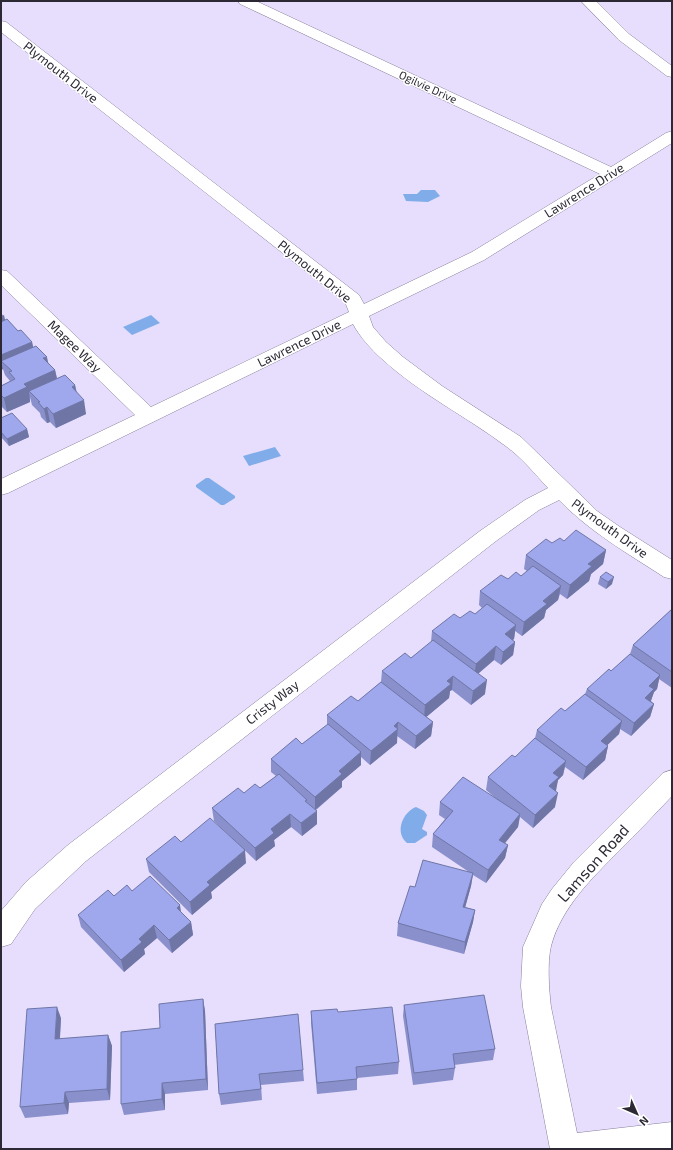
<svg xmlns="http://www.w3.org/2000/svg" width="673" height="1150" font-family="'Exo 2',sans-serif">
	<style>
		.water { fill: #80ade9 }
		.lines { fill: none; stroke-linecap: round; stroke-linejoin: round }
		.street-casing { stroke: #89809c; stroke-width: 1 }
		.street { fill: #fff; fill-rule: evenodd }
		.wall { fill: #8990cc }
		.shaded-wall { fill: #6f76a6 }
		.building { fill: #9fa8ed; stroke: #6f76a6 }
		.labels { text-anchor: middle; stroke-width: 3; stroke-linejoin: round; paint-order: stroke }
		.far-street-label { font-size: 11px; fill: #2c2934; stroke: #fff }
		.street-label { font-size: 13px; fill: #2c2934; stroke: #fff }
		.near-street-label { font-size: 16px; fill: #2c2934; stroke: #fff }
	</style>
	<rect width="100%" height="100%" fill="#e7ddfc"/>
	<g class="water">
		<path d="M421 190H435L440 196 428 202 406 201 403 194H417Z"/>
		<path d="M151 315 160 323 132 335 123 327Z"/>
		<path d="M275 447 281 456 249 466 243 456Z"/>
		<path d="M206 478H209L235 496V498L224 505H221L196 487V485Z"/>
		<path d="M416 807 424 811 427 815 422 829 427 832V835L415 843H407C394 832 403 812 416 807Z"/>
	</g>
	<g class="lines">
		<g class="street-casing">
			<g id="street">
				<path d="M238 1H256L611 167 666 133 672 131V143L484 260 369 316 373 327 386 342 403 357 442 386 521 437 597 511 620 527 672 560V579L664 577C627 553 590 532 559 500L539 510 496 541 86 861 35 909 11 944 1 947V911L26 882 68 845 480 531 525 500 548 488C535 474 522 458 507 447 466 416 420 394 382 359 371 349 360 337 353 324L8 493 1 495V479L135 415 1 285V270L7 271 151 407 349 312 345 302 1 32V21L6 22 359 295 364 304 472 252 600 174 240 4Z"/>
				<path d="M581 1H596L629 34 672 66V77L667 76 619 40Z"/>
				<path d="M672 770V796C654 815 637 833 619 851 592 878 561 908 551 946 547 963 549 990 551 1007L577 1133 672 1122V1149H550L523 1007 521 986 523 947 542 904 552 889 574 862 663 773Z"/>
			</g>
		</g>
		<use href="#street" class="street"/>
	</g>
	<g class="wall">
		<path d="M1 312 5 320 32 342 33 347 55 370 57 378 75 385 77 393 86 414 56 428 50 422 47 423 41 417 40 413 32 405 30 397V402L7 412 1 406V386L10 381 5 375 3 369 1 370Z"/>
		<path d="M1 418 27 429 29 437 9 446 1 437Z"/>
		<path d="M564 541 606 550 603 564 591 574 589 581 567 599 560 594 558 600 546 610 544 618 522 636 515 631 514 639 512 640 515 642 513 655 501 665 494 660 478 674 485 694 471 705 452 690 450 691 449 698 426 717 433 722 431 736 415 749 397 736V743L370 765 361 757V765L342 781V787L316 810 317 824 302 836 291 827 274 840 275 846 256 861 214 821 212 808 244 793 260 788 276 776 271 772V759L302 744 327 725V715L358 701 381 682 382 671 411 658 431 642 432 631 460 618 475 614 482 608 479 605 480 591 508 579 521 576 527 571 524 569 526 555 552 543Z"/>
		<path d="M600 577 612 584 606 589 598 584Z"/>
		<path d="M672 609V688L659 679 657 689 654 692 651 701 654 704 650 717 631 736 620 729 619 734 607 745 608 746 605 760 583 780 565 767 563 775 558 780 555 791V807L533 828 520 817 518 827 504 843 508 845 505 858 486 883 473 875 471 886 465 907 475 910 473 922 464 954 397 936 398 923 415 887 469 872 432 847 433 834 445 819 439 815 440 802 499 801 486 790 488 777 515 757 535 738 537 730 565 711 585 694 587 689 611 671 630 654 633 645Z"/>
		<path d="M181 842 246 863 211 892 212 898 192 915 149 872 146 859Z"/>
		<path d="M132 891 181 912 191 922 193 935 172 953 157 938 144 949 145 954 124 972 81 927 78 915 114 896Z"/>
		<path d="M203 999 205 1011 208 1090 165 1094V1110L124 1115 121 1104 160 1028Z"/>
		<path d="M404 1005 495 1049 493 1060 454 1065 455 1068 453 1080 413 1085 403 1016Z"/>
		<path d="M311 1011 399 1062 398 1074 357 1078V1090L317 1094 311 1023Z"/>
		<path d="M61 1018 60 1039 108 1035 112 1046 110 1100 69 1103 68 1114 25 1118 20 1107Z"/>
		<path d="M215 1024 303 1070 304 1081 261 1085 262 1100 221 1105 219 1094Z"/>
	</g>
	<g class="shaded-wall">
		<path d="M4 315 7 329 1 331V316Z"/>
		<path d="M32 342 35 356 1 361 3 369 1 370V355Z"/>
		<path d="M47 357 50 371 43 358Z"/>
		<path d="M55 370 58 384 29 391 30 402 7 412 4 398 24 384Z"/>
		<path d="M75 385 78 400 72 387Z"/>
		<path d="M84 400 86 414 56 428 53 414Z"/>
		<path d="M47 407 50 422 47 423 44 409Z"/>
		<path d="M27 429 29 437 9 446 7 439Z"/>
		<path d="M606 550 603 564 591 574 589 581 567 599 570 585 588 564Z"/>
		<path d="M614 577 612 584 606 589 608 582Z"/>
		<path d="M561 586 558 600 546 610 544 618 522 636 524 622 543 601Z"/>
		<path d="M516 625 514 639 503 648 505 634Z"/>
		<path d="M515 642 513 655 501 665 503 652Z"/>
		<path d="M496 646 494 660 474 677 476 664Z"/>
		<path d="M660 675 657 689 654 692 650 703 642 711 649 686Z"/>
		<path d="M453 676 452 690 450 691 449 698 424 719 425 705 447 681Z"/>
		<path d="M487 680 485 694 471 705 473 691Z"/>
		<path d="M654 704 650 717 631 736 634 723Z"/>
		<path d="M622 721 619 734 598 754 601 741Z"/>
		<path d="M398 722 397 743 370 765 371 751 394 726Z"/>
		<path d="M433 722 431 736 415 749 416 736Z"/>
		<path d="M608 746 605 760 583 780 586 767Z"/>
		<path d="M361 752V765L342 781V787L315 810V797L339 771Z"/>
		<path d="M566 761 563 775 558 780 556 791 546 800 549 786 553 773Z"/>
		<path d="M558 793 555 807 533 828 535 815Z"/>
		<path d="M317 811V824L302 836 301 823Z"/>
		<path d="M290 814 291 827 274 840 275 846 256 861 255 848 271 829Z"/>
		<path d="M520 814 518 827 497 853 499 840Z"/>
		<path d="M508 845 505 858 486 883 488 870Z"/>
		<path d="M245 850 246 863 211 892 212 898 192 915 190 902 207 882Z"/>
		<path d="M473 873 471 886 462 919 463 907Z"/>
		<path d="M180 905 182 918 177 908Z"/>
		<path d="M475 910 473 922 464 954 465 942Z"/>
		<path d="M191 922 193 935 172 953 169 940Z"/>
		<path d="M154 925 157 938 144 949 145 954 124 972 121 960 139 939Z"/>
		<path d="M203 999 205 1011 208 1090 206 1079Z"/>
		<path d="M57 1007 61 1018 59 1050 55 1039Z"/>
		<path d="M108 1035 112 1046 110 1100 107 1089Z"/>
		<path d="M162 1083 165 1094V1110L162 1099Z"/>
		<path d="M65 1092 69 1103 68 1114 64 1103Z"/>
	</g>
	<g class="building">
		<path d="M7 319 18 331 21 330 32 342 1 355V322Z"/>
		<path d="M36 346 47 357 43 358 55 370 24 384 27 387 4 398 1 395V386L15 379 9 372 12 371 1 361Z"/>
		<path d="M65 375 75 385 72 387 84 400 53 414 47 407 44 409 38 402H40L29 391Z"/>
		<path d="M12 413 27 429 7 439 1 432V418Z"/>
		<path d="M576 530 606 550 588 564 592 566 570 585 526 555 546 539 552 543 560 538 564 541Z"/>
		<path d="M533 566 561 586 543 601 547 604 524 622 480 591 501 575 508 579 516 572 521 576Z"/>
		<path d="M606 572 614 577 608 582 600 577Z"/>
		<path d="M487 604 516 625 505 634 515 642 503 652 496 646 476 664 432 631 454 614 460 618 470 611 475 614Z"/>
		<path d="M672 609V672L633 645Z"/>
		<path d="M433 640 487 680 473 691 453 676 447 681 451 684 425 705 382 671 405 653 411 658Z"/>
		<path d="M630 654 660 675 649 686 654 689 645 698 654 704 634 723 587 689 609 669 611 671Z"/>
		<path d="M381 682 433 722 416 736 398 722 394 726 398 729 371 751 327 715 351 696 358 701Z"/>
		<path d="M585 694 622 721 601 741 608 746 586 767 537 730 561 708 565 711Z"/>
		<path d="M328 724 361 752 339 771 342 774 315 797 271 759 296 738 302 744Z"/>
		<path d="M535 738 566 761 553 773 559 777 549 786 558 793 535 815 488 777 512 755 515 757Z"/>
		<path d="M279 774 307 800 305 801 317 811 301 823 290 814 271 829 274 833 255 848 212 808 238 788 244 793 255 784 260 788Z"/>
		<path d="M463 777 520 814 499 840 508 845 488 870 433 834 453 811 440 802Z"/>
		<path d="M210 818 245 850 207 882 210 885 190 902 146 859 175 836 181 842Z"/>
		<path d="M423 860 473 873 463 907 475 910 465 942 398 923 410 886 415 887Z"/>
		<path d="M150 876 180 905 177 908 191 922 169 940 154 925 139 939 142 942 121 960 78 915 108 890 114 896 127 885 132 891Z"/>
		<path d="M484 995 495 1049 453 1054 455 1068 414 1073 404 1005Z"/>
		<path d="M203 999 206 1079 162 1083V1099L121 1104V1032L160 1028 159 1004Z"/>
		<path d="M57 1007 55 1039 108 1035 107 1089 65 1092 64 1103 20 1107 27 1009Z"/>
		<path d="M392 1007 399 1062 356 1067 357 1079 317 1083 311 1011 337 1009 338 1012Z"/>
		<path d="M298 1014 303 1070 259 1074 261 1089 219 1094 215 1024Z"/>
	</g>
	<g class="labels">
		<g class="far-street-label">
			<text transform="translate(428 87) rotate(25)" y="4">Ogilvie Drive</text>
		</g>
		<g class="street-label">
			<text transform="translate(61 72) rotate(38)" y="5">Plymouth Drive</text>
			<text transform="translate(584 190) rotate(-32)" y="5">Lawrence Drive</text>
			<text transform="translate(315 271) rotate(39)" y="5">Plymouth Drive</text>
			<text transform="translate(299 343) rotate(-26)" y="5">Lawrence Drive</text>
			<text transform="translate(75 346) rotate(44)" y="5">Magee Way</text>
			<text transform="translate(610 528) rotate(36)" y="5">Plymouth Drive</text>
			<text transform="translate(272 702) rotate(-38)" y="5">Cristy Way</text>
		</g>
		<g class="near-street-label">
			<text transform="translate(593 863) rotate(-48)" y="6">Lamson Road</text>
		</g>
	</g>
	<rect width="673" height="1150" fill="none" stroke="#2c2934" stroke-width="4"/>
	<g transform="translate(637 1114) rotate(135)" stroke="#ffffff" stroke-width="3" paint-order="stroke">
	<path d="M0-3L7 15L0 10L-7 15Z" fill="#2c2934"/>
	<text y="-6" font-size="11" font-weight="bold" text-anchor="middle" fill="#2c2934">N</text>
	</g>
</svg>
